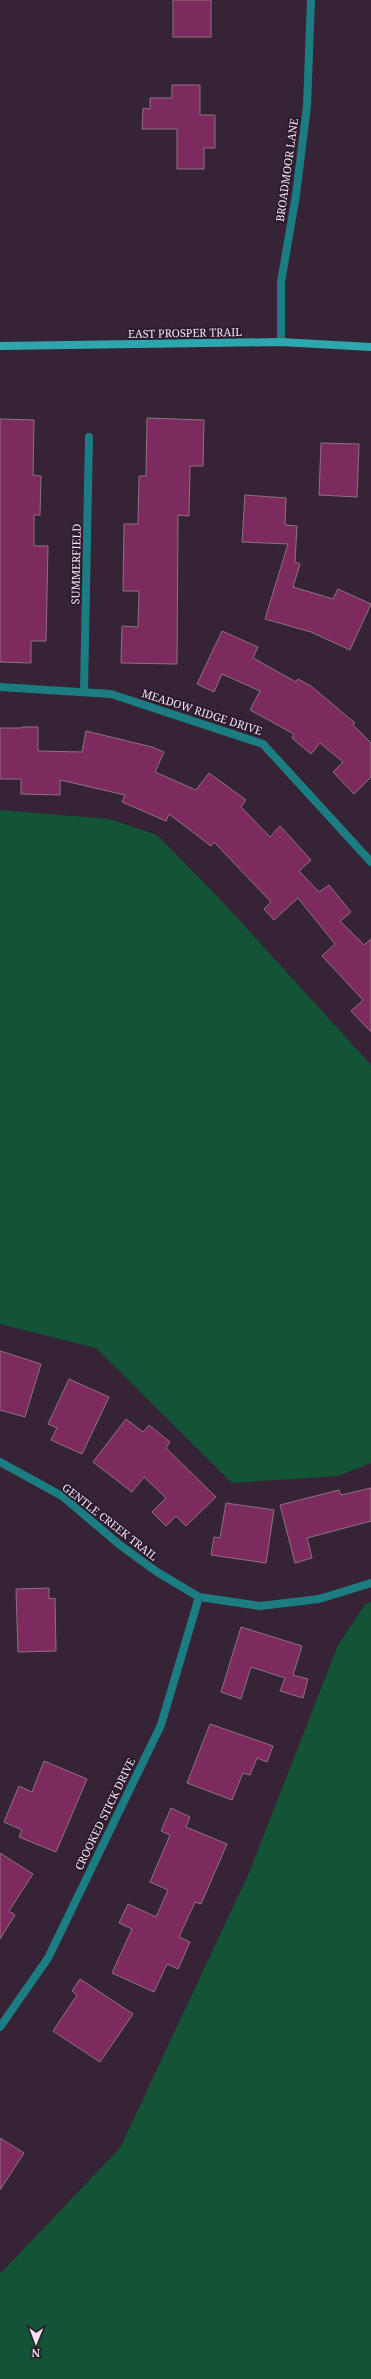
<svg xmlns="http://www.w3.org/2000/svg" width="371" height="2379" font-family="'Noto Serif',serif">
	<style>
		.green { fill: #135336 }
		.building { fill: #7d2b5e; stroke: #8d7180 }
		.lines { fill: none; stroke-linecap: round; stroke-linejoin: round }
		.minor { stroke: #1b7d82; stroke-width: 8 }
		.secondary { stroke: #2da7ad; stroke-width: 8 }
		.labels { text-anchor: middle; stroke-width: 4; stroke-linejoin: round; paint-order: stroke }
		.street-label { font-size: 11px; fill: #f1e4f0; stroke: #2c1b2c }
	</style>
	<rect width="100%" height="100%" fill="#362436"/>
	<g class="green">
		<path d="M0 810 109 819 157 835 220 899 371 1065V1463L338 1476 232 1483 96 1348 0 1324Z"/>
		<path d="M371 1602V2379H0V2274L120 2148 249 1873 338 1645 365 1605Z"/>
	</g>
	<g class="building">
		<rect x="173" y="0" width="38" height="37"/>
		<path d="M172 85H200V115H215V148H204V169H177V129H142L143 108 150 109V98H172Z"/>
		<path d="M147 418 204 420 203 466H190L189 516 178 515 177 664 121 663 122 626 138 627 139 591H123L124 524H138L139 476H146Z"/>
		<path d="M0 419 34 420 33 475 41 476 40 515H34V546H48L46 641H31V663L0 662Z"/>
		<path d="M321 443 359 444 357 497 319 495Z"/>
		<path d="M245 495 286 498 285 525 297 526 295 562 300 564 293 587 333 599 338 589 371 604 350 650 311 632 265 619 288 544 242 542Z"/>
		<path d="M222 631 258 647 253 658 296 682 298 679 311 686 355 723 353 725 371 743V777L354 794 333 772 343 762 320 743 311 754 292 738 294 734 250 710 260 691 222 674 214 692 197 684Z"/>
		<path d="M22 727H38V751L82 752 86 731 152 747 164 752 155 772 196 790 209 773 246 800 241 807 270 837 280 826 311 860 299 871 319 892 329 885 351 912 340 921 364 945 371 939V1032L351 1011 363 1000 322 956 335 944 298 898 274 920 264 909 271 902 214 842 211 846 169 814 166 821 122 802 125 795 60 780V795L21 794V779H0V728H22Z"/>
		<path d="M0 1351 41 1364 25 1417 0 1410Z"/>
		<path d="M69 1379 109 1397 82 1454 51 1440 57 1428 48 1424Z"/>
		<path d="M126 1419 143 1432 149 1425 170 1442 166 1448 216 1497 186 1526 176 1516 166 1526 152 1512 166 1498 144 1477 132 1492 93 1462Z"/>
		<path d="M371 1488V1521L307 1538 312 1558 295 1563 280 1505 339 1490 341 1495Z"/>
		<path d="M226 1503 274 1510 266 1563 211 1555 214 1537 220 1538Z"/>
		<path d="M49 1588V1599L55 1598 56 1651 18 1652 16 1589Z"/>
		<path d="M241 1627 302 1646 293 1675 308 1679 303 1698 280 1691 285 1678 251 1667 241 1699 221 1692Z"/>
		<path d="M210 1724 273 1746 267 1762 257 1758 250 1775 243 1773 232 1800 187 1783Z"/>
		<path d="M44 1761 87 1779 56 1852 19 1837 22 1830 4 1822 19 1786 32 1792Z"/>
		<path d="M171 1808 190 1817 186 1827 227 1844 201 1904 195 1902 179 1937 190 1942 178 1969 167 1964 154 1992 112 1973 132 1929 119 1923 128 1904 156 1917 168 1890 150 1882 170 1835 161 1831Z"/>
		<path d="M0 1853 33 1874 9 1911 15 1915 0 1939Z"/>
		<path d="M80 1979 133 2014 100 2062 53 2031 77 1995 72 1991Z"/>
		<path d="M0 2138 24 2153 0 2190Z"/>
	</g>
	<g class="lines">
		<g class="minor">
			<path d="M281 342V282L296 195 307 106 311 0"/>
			<path d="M0 687 111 694 263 744 371 862"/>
			<path d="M84 691 89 437"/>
			<path d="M0 1462 62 1496 120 1545 157 1572 199 1597 260 1606 319 1599 371 1583"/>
			<path d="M0 2027 48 1958 161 1725 199 1597"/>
		</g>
		<path class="secondary" d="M0 346 281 342 371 347"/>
	</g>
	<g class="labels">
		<g class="street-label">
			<text transform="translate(287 170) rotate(-82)" y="4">BROADMOOR LANE</text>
			<text transform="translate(185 333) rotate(-1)" y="4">EAST PROSPER TRAIL</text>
			<text transform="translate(76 564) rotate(-89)" y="4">SUMMERFIELD</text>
			<text transform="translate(202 712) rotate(18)" y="4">MEADOW RIDGE DRIVE</text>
			<text transform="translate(110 1522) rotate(38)" y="4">GENTLE CREEK TRAIL</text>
			<text transform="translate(105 1814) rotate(-64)" y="4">CROOKED STICK DRIVE</text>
		</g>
	</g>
	<g transform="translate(36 2343) rotate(181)" stroke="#2c1b2c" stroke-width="3" paint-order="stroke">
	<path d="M0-3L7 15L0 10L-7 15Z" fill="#f1e4f0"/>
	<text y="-6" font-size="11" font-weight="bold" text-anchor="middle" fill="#f1e4f0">N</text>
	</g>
</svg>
